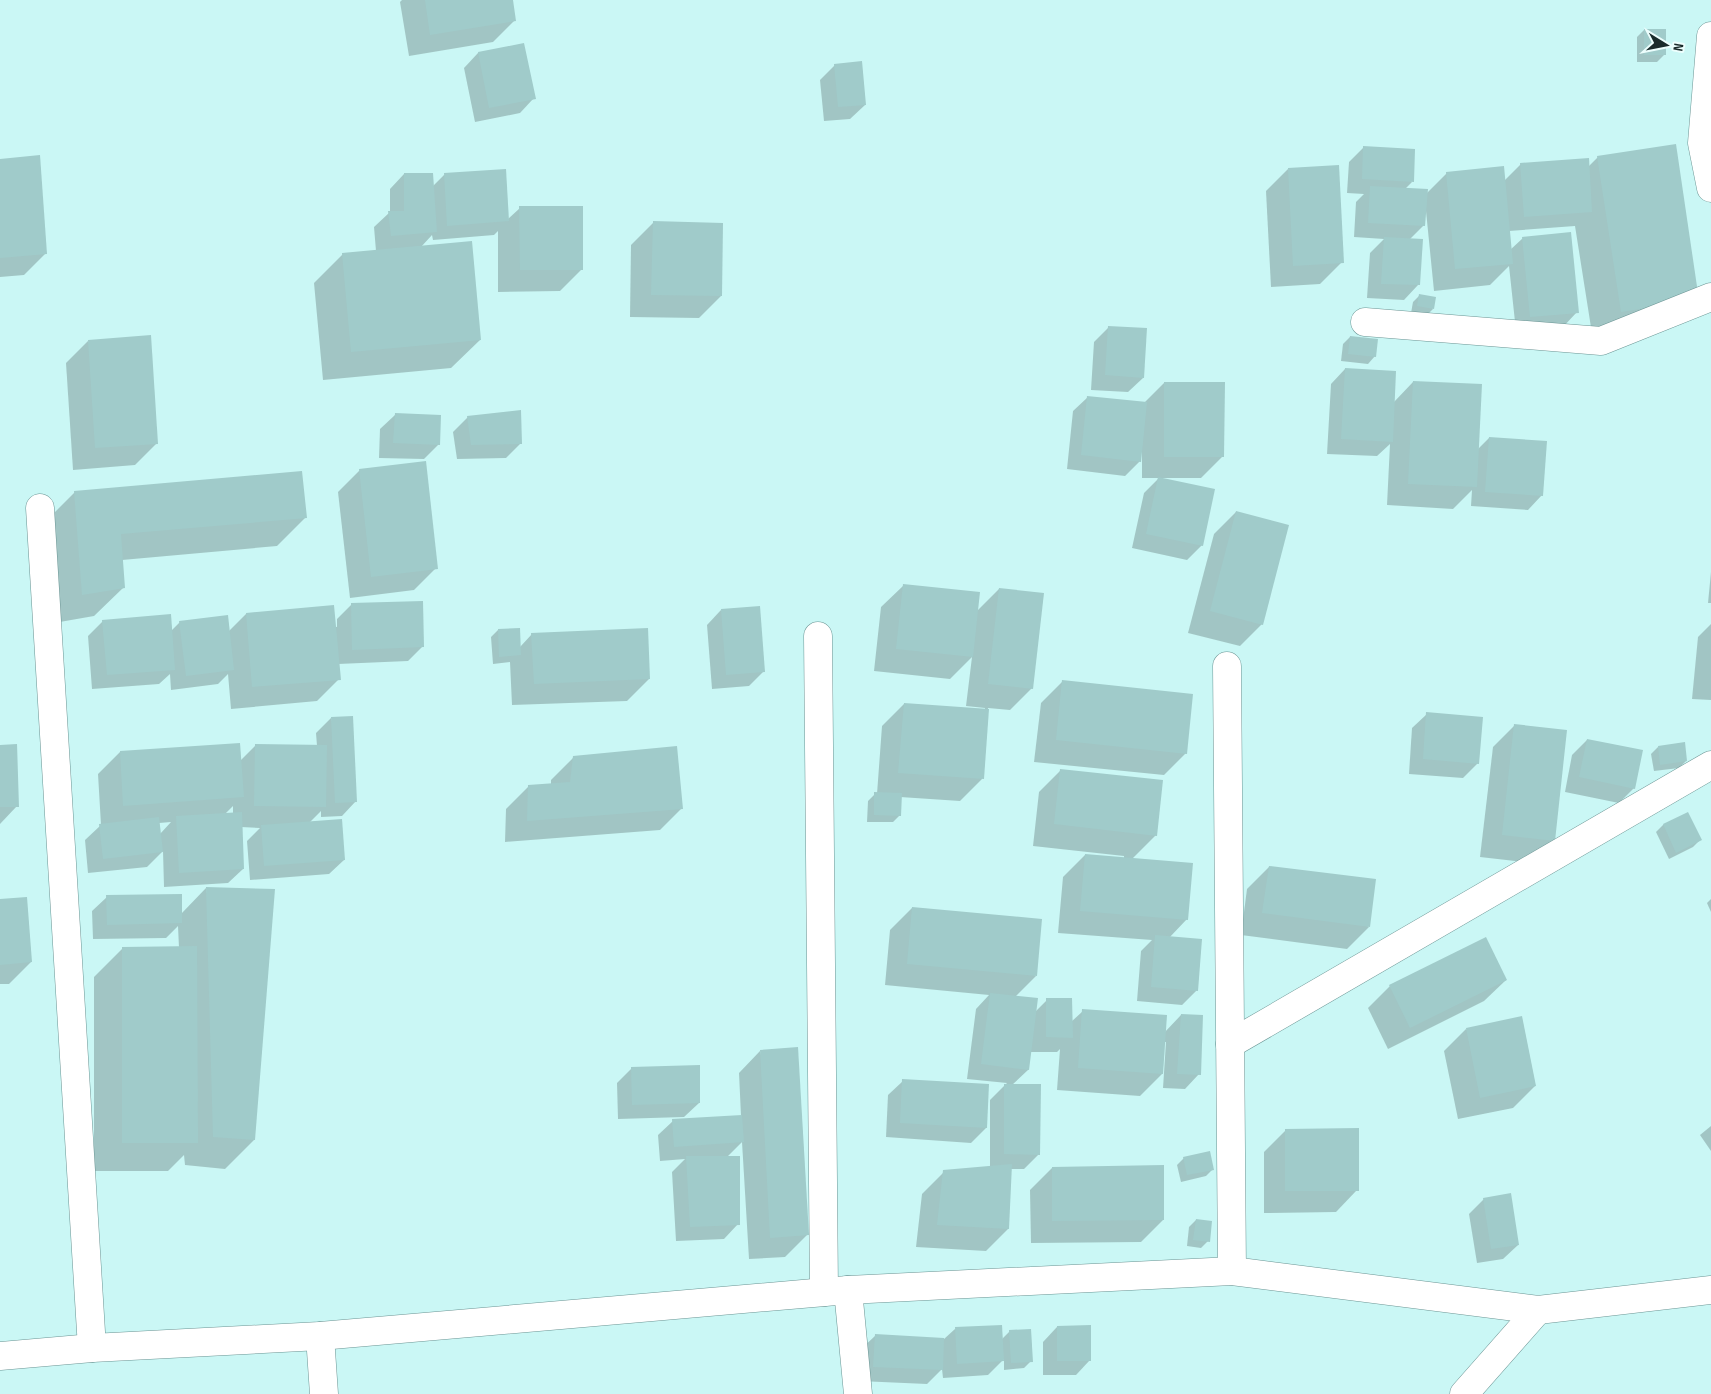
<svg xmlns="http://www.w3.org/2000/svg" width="1711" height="1394" font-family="'Sofia Sans Condensed',sans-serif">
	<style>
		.shadow { fill: #0003; fill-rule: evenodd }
		.building { fill: #a0cbca }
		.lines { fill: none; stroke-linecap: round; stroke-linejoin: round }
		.street-casing { stroke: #6b9594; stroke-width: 29 }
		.secondary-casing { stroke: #6b9594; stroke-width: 29 }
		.street { stroke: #fff; stroke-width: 28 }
		.secondary { stroke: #fff; stroke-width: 28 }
	</style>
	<rect width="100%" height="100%" fill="#caf7f5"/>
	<g class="shadow">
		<path d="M402 0H512L515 20 493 42 409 56 400 2Z"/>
		<path d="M1644 30 1664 55 1657 62H1637V37Z"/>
		<path d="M523 44 534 98 520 113 475 122 464 68 478 53Z"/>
		<path d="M835 65 865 105 850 119 824 121 820 80Z"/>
		<path d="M1364 147 1412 182 1405 189 1426 194 1447 173 1504 181 1521 164 1588 167 1598 157 1698 300 1669 329 1593 340 1575 226 1509 231 1510 250 1523 238 1577 312 1563 327 1516 331 1509 266 1490 285 1434 291 1426 211H1425L1424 225 1409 240 1418 285 1404 300 1367 298 1370 253 1384 239 1354 237 1356 202 1364 194 1347 193 1349 162Z"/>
		<path d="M0 160 46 253 24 275 0 277Z"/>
		<path d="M1288 169 1342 262 1320 284 1271 287 1266 191Z"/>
		<path d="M504 170 508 219 520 208 582 269 560 291 498 292V231L494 235 433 240 432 235 421 247 480 340 451 368 323 380 314 283 343 254 376 251 374 227 390 212V189L404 174 433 186 444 175Z"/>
		<path d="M653 223 721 296 699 318 630 317 631 245Z"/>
		<path d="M1420 295 1433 309 1426 316 1411 313 1413 302Z"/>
		<path d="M1109 327 1143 378 1128 392 1091 390 1094 342Z"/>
		<path d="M1350 337 1375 356 1368 364 1341 361 1343 344Z"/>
		<path d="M88 341 157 443 135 465 73 470 66 363Z"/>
		<path d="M1345 369 1394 402 1413 382 1477 450 1489 438 1542 495 1528 510 1471 506 1472 490 1453 509 1387 505 1390 444 1377 456 1327 454 1331 384Z"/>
		<path d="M1164 383 1223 456 1201 478H1161L1202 545 1187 560 1132 548 1144 493 1159 478H1142V451H1141L1140 461 1125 476 1067 469 1073 411 1088 397 1144 403Z"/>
		<path d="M395 415 439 444 424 459 379 458 380 429Z"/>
		<path d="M468 417 521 443 506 458 457 459 453 432Z"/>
		<path d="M360 470 436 568 414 590 350 598 338 492Z"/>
		<path d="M75 492 306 517 277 546 122 560 123 588 94 616 54 623 46 521Z"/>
		<path d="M1236 512 1262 624 1240 646 1188 633 1214 534Z"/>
		<path d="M1711 572V603H1708Z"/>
		<path d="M903 586 977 611 999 589 1032 688 1010 710 988 708 982 779 960 801 900 797V815L893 822H867L868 801 875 794H877L882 726 904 704 985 710V708L966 706 972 657 950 679 874 671 881 607Z"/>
		<path d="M352 604 423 646 408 661 338 664 339 679 317 701 231 709 228 674 218 684 171 690 170 674 159 684 92 689 88 636 103 621 171 631 180 622 228 632 246 614 337 627V619Z"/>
		<path d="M721 610 763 672 749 686 712 689 707 625Z"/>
		<path d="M1711 624V700L1692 699 1698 637Z"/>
		<path d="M498 630 520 647 532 634 649 679 627 701 512 705 510 662 493 664 491 637Z"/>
		<path d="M1063 681 1186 753 1164 775 1034 762 1041 703Z"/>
		<path d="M1427 714 1478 763 1463 778 1409 774 1412 728Z"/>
		<path d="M331 718 356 801 342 816 321 817V811L309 823 344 860 329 874 250 880 247 841 260 828 241 827 243 869 228 883 164 887 163 851 147 867 88 873 85 840 101 825 98 774 120 752 240 761 256 745 317 746 316 733ZM233 806V814H225ZM171 822 160 834 159 823Z"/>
		<path d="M1515 725 1554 841 1532 863 1480 857 1493 747Z"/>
		<path d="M1587 740 1634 788 1619 803 1565 792 1572 755Z"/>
		<path d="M0 746 17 806 0 824Z"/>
		<path d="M1658 747 1686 761 1679 768 1654 771 1651 754Z"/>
		<path d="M573 758 682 808 660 830 505 842 506 809 528 787 551 785V780Z"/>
		<path d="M1061 770 1156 835 1132 859 1187 919 1169 938 1197 990 1182 1005 1137 1001 1141 951 1152 940 1058 933 1063 877 1085 855 1124 858V856L1033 846 1039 792Z"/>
		<path d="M1688 814 1700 840 1693 847 1669 859 1656 832 1663 825Z"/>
		<path d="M1269 867 1369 927 1347 949 1241 935 1247 889Z"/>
		<path d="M206 888 254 1140 225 1169 185 1165 184 1155 168 1171H94V977L123 948H179L178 926 166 938 93 939 92 911 107 897 181 914Z"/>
		<path d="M1711 899V912L1707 903Z"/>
		<path d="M0 900 31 962 9 984H0Z"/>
		<path d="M912 908 1036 976 1015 997 1035 1012 1047 1000 1071 1022 1083 1011 1164 1033 1181 1015 1199 1074 1185 1089 1163 1088 1166 1042H1164L1162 1074 1140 1096 1057 1090 1060 1049 1057 1052H1030L1028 1070 1012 1085 1039 1154 1024 1169H1010L1008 1229 986 1251 916 1247 922 1194 944 1172 990 1167V1100L1007 1083 967 1079 976 1009 989 995 885 985 890 930Z"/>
		<path d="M1506 980 1484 1001 1388 1049 1368 1008 1390 986Z"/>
		<path d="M1466 1029 1535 1086 1513 1108 1458 1119 1444 1051Z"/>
		<path d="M760 1051 807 1235 785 1257 749 1259 742 1142 727 1157 738 1224 724 1239 676 1241 672 1172 685 1159 660 1161 658 1135 673 1121 741 1116 739 1073Z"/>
		<path d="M632 1068 699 1103 684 1117 618 1119 617 1083Z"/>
		<path d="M903 1081 988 1086 986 1128 971 1143 886 1137 888 1095Z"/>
		<path d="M1711 1126V1151L1700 1135Z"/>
		<path d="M1286 1130 1357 1190 1336 1212 1264 1213V1152Z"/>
		<path d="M1184 1158 1213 1169 1206 1176 1181 1182 1177 1165Z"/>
		<path d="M1052 1168 1163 1220 1141 1242 1031 1243 1030 1190Z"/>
		<path d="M1484 1199 1518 1245 1503 1259 1477 1263 1469 1214Z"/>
		<path d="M1196 1220 1208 1241 1201 1248 1187 1246 1189 1227Z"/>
		<path d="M1057 1327 1090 1360 1076 1375H1043V1342Z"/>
		<path d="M955 1329 1001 1340 1010 1331 1031 1361 1024 1368 1004 1370V1359L988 1375 943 1378 942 1369 927 1384 859 1381 860 1350 875 1336 944 1339Z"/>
	</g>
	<g class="building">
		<path d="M425 0H513L516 21 430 35Z"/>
		<rect x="1644" y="29" width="22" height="26"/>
		<path d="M524 43 536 99 489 108 478 52Z"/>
		<path d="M862 61 866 105 838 107 834 64Z"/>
		<path d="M1676 144 1699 300 1621 312 1597 156Z"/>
		<path d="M1363 146 1415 149 1414 182 1362 179Z"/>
		<path d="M40 155 47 254 0 258V159Z"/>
		<path d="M1589 158 1592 212 1524 217 1520 163Z"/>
		<path d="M1339 165 1344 263 1293 266 1288 168Z"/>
		<path d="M1504 166 1513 264 1455 269 1446 172Z"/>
		<path d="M506 169 509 221 447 226 444 173Z"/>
		<path d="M404 173H433L437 232 391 236 388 211H404Z"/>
		<path d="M1370 186 1428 189 1425 226 1368 223Z"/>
		<path d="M519 206H583V270H520Z"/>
		<path d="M653 221 723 223 722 296 651 295Z"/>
		<path d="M1571 232 1579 313 1530 317 1522 237Z"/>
		<path d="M1384 237 1423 239 1420 285 1381 284Z"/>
		<path d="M472 241 481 340 351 352 342 253Z"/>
		<path d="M1419 294 1436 297 1434 309 1417 306Z"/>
		<path d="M1108 326 1147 328 1144 378 1105 375Z"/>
		<path d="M151 335 158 444 95 448 88 340Z"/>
		<path d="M1350 336 1378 339 1376 357 1348 354Z"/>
		<path d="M1345 368 1396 371 1393 442 1341 439Z"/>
		<path d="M1413 381 1482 384 1477 487 1408 484Z"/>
		<path d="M1164 382H1225L1224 457H1164Z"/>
		<path d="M1087 396 1147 402 1141 462 1081 455Z"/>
		<path d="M521 410 522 444 471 445 467 416Z"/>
		<path d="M395 413 441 415 440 445 393 443Z"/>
		<path d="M1489 437 1547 441 1543 496 1485 492Z"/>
		<path d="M426 461 438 569 371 577 359 469Z"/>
		<path d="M302 471 307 518 121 534 125 588 82 595 74 491Z"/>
		<path d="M1158 477 1215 489 1203 546 1146 534Z"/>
		<path d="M1236 511 1289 525 1263 625 1210 611Z"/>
		<path d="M903 584 980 592 973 657 896 649Z"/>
		<path d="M999 588 1044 593 1033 689 988 684Z"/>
		<path d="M423 601 424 647 352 650 351 603Z"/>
		<path d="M334 605 341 680 252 687 246 613Z"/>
		<path d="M760 606 765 672 726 675 721 609Z"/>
		<path d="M171 614 175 670 107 675 102 620Z"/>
		<path d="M228 615 234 670 186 676 179 621Z"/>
		<path d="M520 628 521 655 499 657 498 629Z"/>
		<path d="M648 628 650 679 534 684 531 633Z"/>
		<path d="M1062 680 1193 694 1187 754 1056 740Z"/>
		<path d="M904 703 989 709 984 779 898 773Z"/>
		<path d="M1426 712 1483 717 1479 764 1423 759Z"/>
		<path d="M353 716 357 802 335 803 331 717Z"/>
		<path d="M1514 724 1567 730 1555 841 1502 835Z"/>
		<path d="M1587 739 1643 750 1635 789 1579 777Z"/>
		<path d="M1685 742 1687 761 1660 765 1658 746Z"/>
		<path d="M240 743 244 797 123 806 120 751Z"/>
		<path d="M17 744 19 807H0V745Z"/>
		<path d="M255 744 327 745 326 807 254 806Z"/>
		<path d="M677 746 683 809 527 821 528 785 570 782 573 756Z"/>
		<path d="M1060 769 1163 780 1157 836 1054 824Z"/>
		<path d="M874 792 902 793 901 816 874 815Z"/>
		<path d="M242 812 244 869 179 873 176 816Z"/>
		<path d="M1688 812 1702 840 1676 853 1663 824Z"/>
		<path d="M159 817 163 852 103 859 99 824Z"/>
		<path d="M342 819 345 860 264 866 261 825Z"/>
		<path d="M1085 854 1193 863 1188 920 1080 911Z"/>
		<path d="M1269 866 1376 879 1370 927 1262 913Z"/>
		<path d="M206 887 275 889 255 1140 213 1137Z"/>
		<path d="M182 894V923L107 925 106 895Z"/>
		<path d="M27 897 32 962 0 965V899Z"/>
		<path d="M912 907 1042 919 1037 976 907 964Z"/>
		<path d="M1155 935 1202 939 1198 991 1151 987Z"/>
		<path d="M1486 937 1507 980 1410 1028 1389 985Z"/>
		<path d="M197 946 198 1143H122V947Z"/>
		<path d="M990 993 1038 998 1029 1070 981 1064Z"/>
		<path d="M1046 998H1072L1073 1038 1046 1037Z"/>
		<path d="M1082 1009 1167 1015 1163 1074 1078 1068Z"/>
		<path d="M1181 1014 1203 1015 1201 1075 1177 1074Z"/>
		<path d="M1522 1016 1536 1086 1480 1098 1466 1028Z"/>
		<path d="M798 1047 809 1235 770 1238 760 1050Z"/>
		<path d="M700 1065V1103L632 1105 631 1067Z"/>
		<path d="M902 1079 989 1084 987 1128 900 1123Z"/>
		<path d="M1004 1084H1041L1040 1155 1004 1154Z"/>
		<path d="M742 1115 744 1142 674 1147 672 1119Z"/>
		<path d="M1359 1128V1191H1285V1129Z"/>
		<path d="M1210 1151 1214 1170 1187 1175 1183 1157Z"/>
		<path d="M686 1156H740V1225L690 1227Z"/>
		<path d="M1012 1164 1009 1229 937 1225 943 1170Z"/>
		<path d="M1164 1165V1220L1052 1221V1167Z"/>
		<path d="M1511 1193 1519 1245 1491 1249 1483 1198Z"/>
		<path d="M1196 1219 1212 1221 1210 1242 1193 1240Z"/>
		<path d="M1002 1325 1004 1361 957 1364 955 1327Z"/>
		<path d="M1091 1325V1361H1057V1326Z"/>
		<path d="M1031 1329 1033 1362 1011 1363 1009 1330Z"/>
		<path d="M875 1334 944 1338 943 1370 873 1367Z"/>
	</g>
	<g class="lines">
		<g class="street-casing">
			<g id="street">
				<path d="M1365 322 1601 341 1711 297"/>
				<path d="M40 508 92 1348"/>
				<path d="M818 636 824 1292"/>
				<path d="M1227 666 1232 1271"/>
				<path d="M1230 1044 1711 765"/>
				<path d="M848 1290 858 1394"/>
				<path d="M320 1336 324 1394"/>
				<path d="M0 1356 92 1348 320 1336 848 1290 1232 1271 1538 1310 1711 1290"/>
				<path d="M1464 1394 1538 1310"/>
			</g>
		</g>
		<g class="secondary-casing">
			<path id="secondary" d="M1711 36 1702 143 1711 188"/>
		</g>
		<use href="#street" class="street"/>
		<use href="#secondary" class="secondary"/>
	</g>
	<g transform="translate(1666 45) rotate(100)" stroke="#ecfefd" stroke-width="4" paint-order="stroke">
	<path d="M0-4L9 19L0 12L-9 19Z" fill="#1a2b2b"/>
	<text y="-8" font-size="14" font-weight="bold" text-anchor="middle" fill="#1a2b2b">N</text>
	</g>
</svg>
